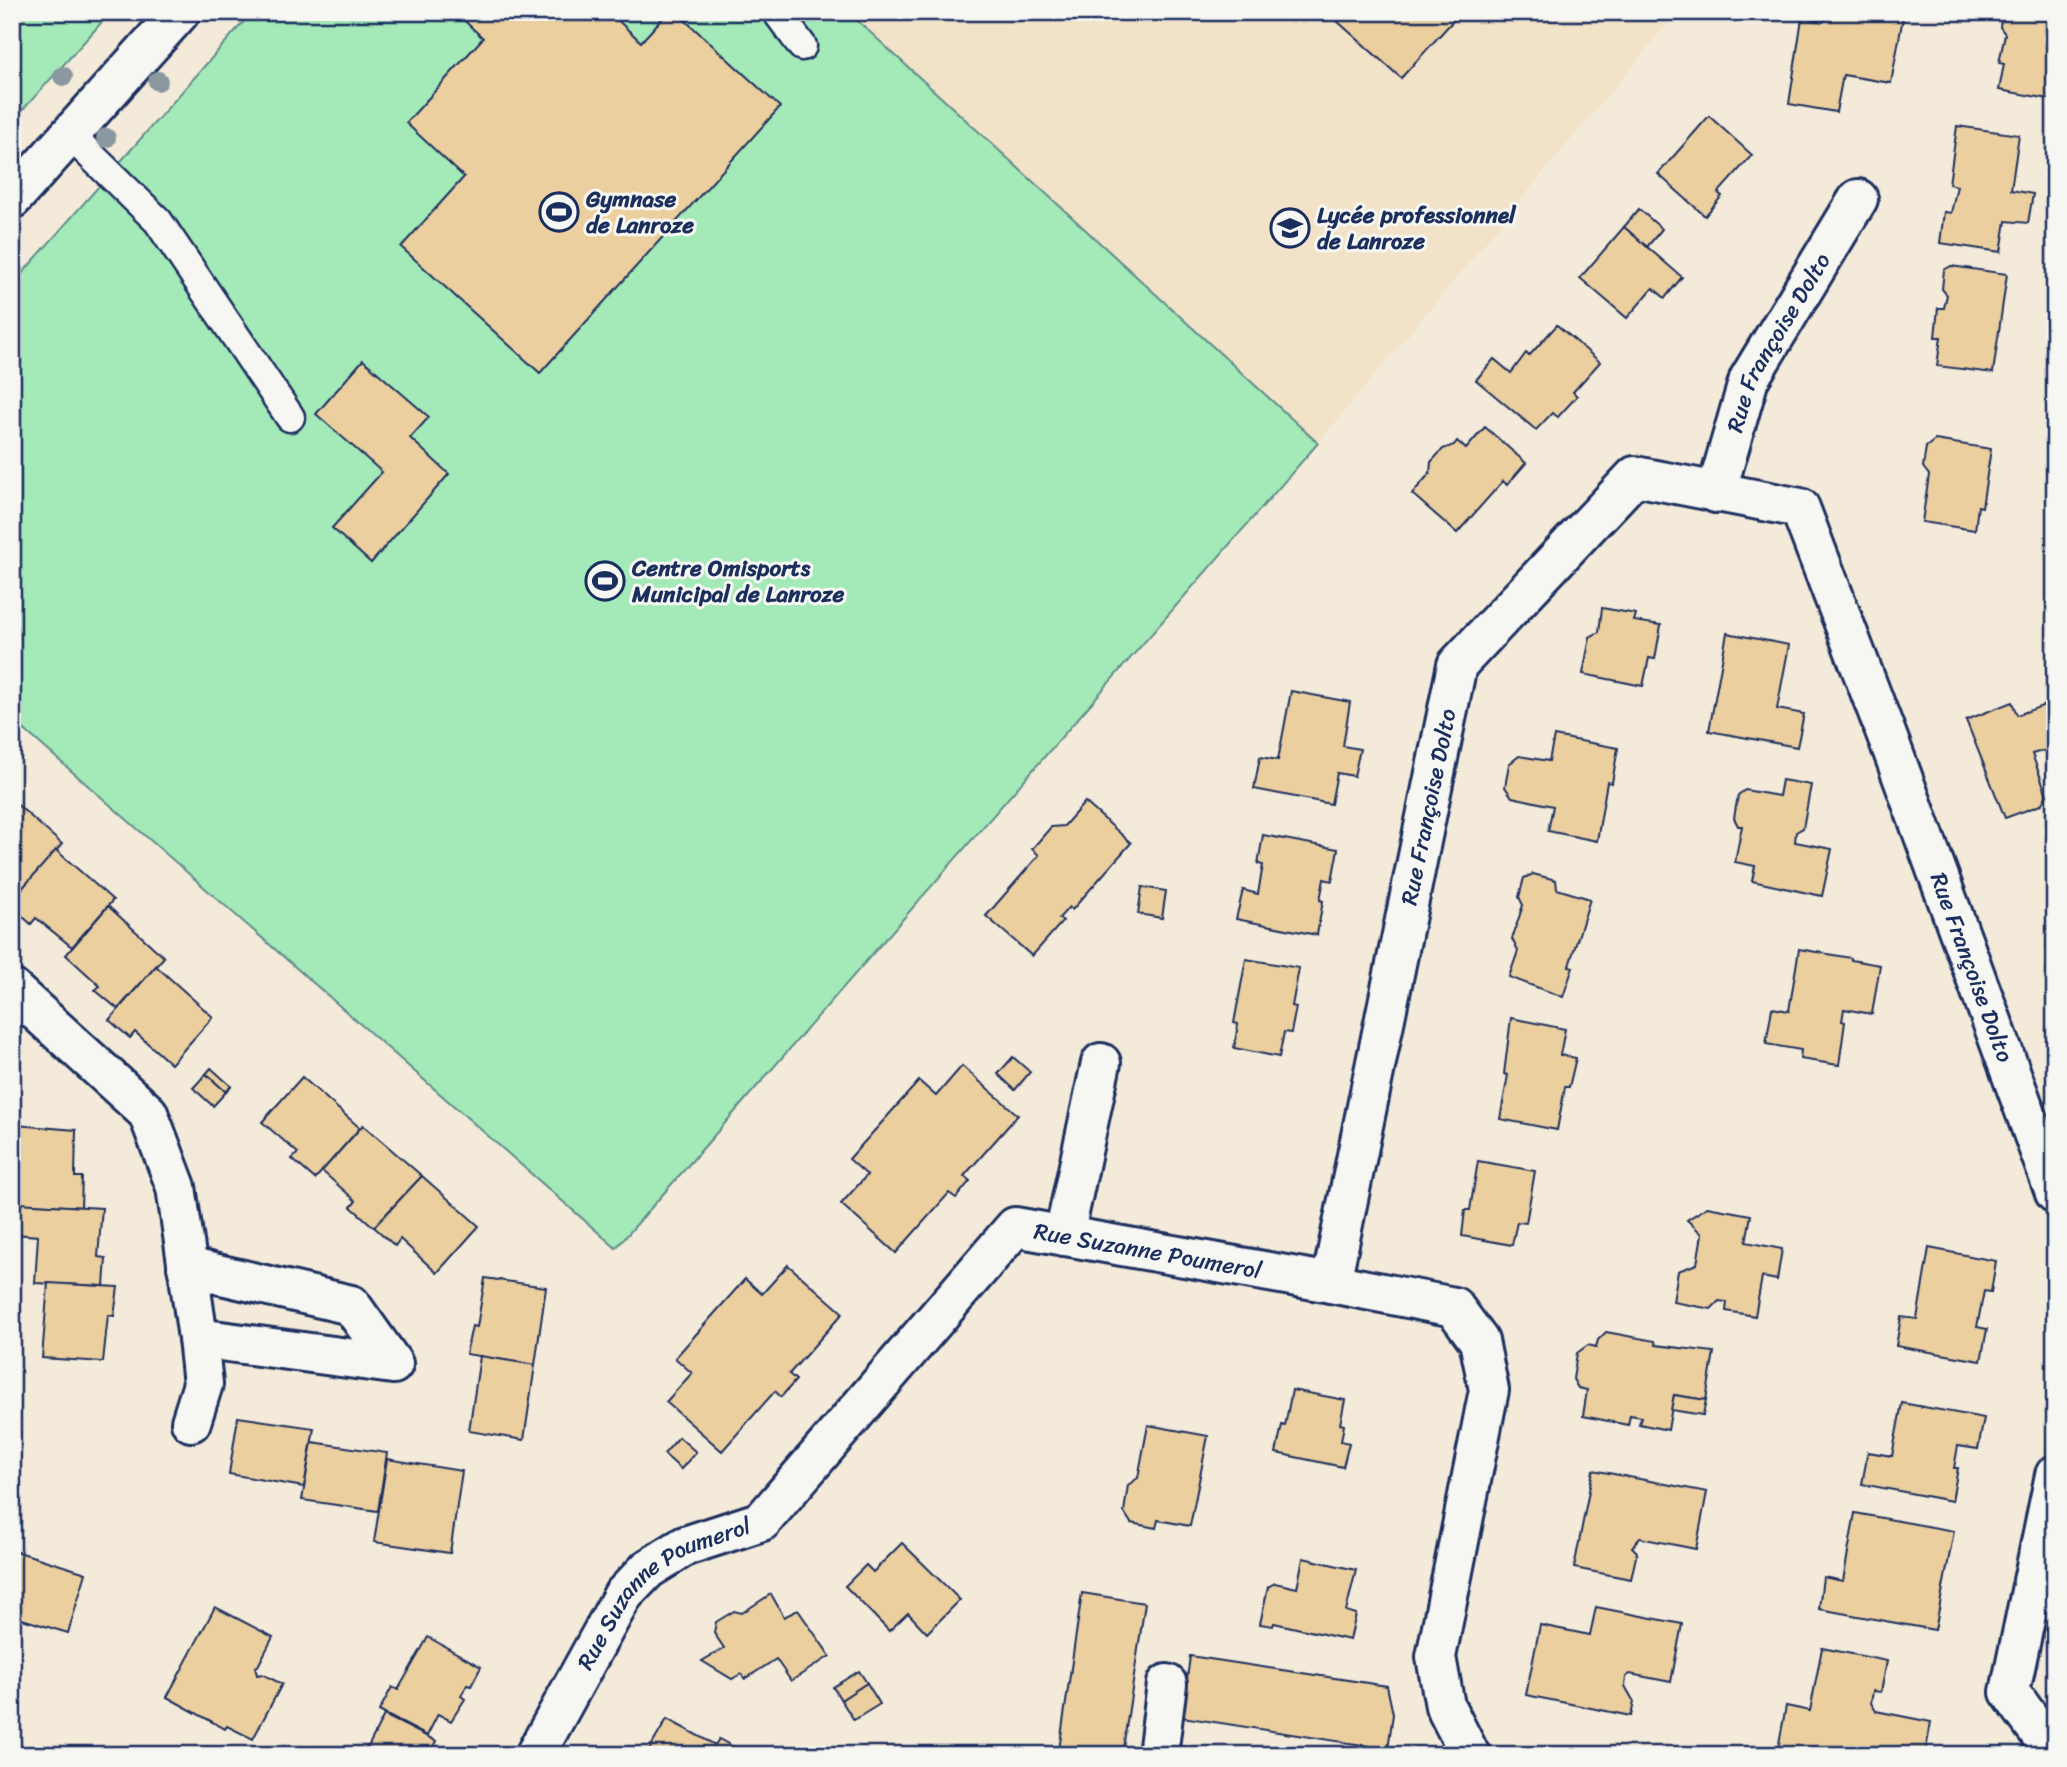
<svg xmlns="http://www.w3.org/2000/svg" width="2067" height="1767" font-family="Sriracha,sans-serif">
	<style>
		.built { fill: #f1e2c8 }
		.green { fill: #a3eab8; stroke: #5f8c8b; stroke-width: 2 }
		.building { fill: #eccf9f; stroke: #1b2f5e; stroke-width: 2 }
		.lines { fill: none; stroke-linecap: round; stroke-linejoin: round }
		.service-casing { stroke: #1b2f5e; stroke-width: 33 }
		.minor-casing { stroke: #1b2f5e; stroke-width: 44 }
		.service { stroke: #f6f6f2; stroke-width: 28 }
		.minor { stroke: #f6f6f2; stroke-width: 38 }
		.tree { fill: #8b989f }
		.labels { text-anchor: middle; stroke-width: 6; stroke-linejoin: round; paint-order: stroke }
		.poi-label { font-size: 23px; font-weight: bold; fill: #1b2f5e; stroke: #f6f6f2; text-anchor: start }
		.street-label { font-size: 23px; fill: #1b2f5e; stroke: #f6f6f2 }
	</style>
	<rect width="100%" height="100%" fill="#f3ead9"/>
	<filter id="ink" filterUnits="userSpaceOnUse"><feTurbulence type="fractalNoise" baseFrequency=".0143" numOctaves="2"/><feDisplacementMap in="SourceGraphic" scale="14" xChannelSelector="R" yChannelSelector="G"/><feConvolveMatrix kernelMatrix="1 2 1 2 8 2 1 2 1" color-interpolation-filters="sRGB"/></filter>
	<g filter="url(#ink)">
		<path class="built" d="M848 12H1677L1318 443Z"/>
		<g class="green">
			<path d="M12 12H111L12 122Z"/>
			<path d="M252 12H848L1318 443 616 1248 12 719V285Z"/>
		</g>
		<g class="building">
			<path d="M455 12H609L641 42 668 12H676L780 107 540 373 401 247 464 177 406 123 483 38Z"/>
			<path d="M1327 12H1461L1401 78Z"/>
			<path d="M1837 12H1904L1891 83 1843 75 1836 112 1789 104 1802 18 1823 22Z"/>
			<path d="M2002 12H2055V70L2049 99 1999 90 2004 64 1999 63 2005 34 2000 27Z"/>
			<path d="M1709 116 1752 155 1718 193 1722 196 1705 216 1658 174Z"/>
			<path d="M1957 126 2019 135 2011 190 2033 194 2028 223 2006 221 2001 252 1940 243 1944 212 1951 213 1957 186 1949 184Z"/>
			<path d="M1639 209 1662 229 1647 247 1624 227Z"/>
			<path d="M1624 227 1682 277 1665 298 1653 288 1627 318 1580 278Z"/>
			<path d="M1951 266 2007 274 1993 373 1937 366 1941 337H1935L1938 308H1944L1947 295 1942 289 1944 270Z"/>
			<path d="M1557 325 1600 362 1573 392 1577 396 1558 417 1552 413 1536 430 1476 380 1494 359 1511 373 1526 353 1529 356Z"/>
			<path d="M363 360 429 417 410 438 449 474 371 563 332 528 382 472 316 414Z"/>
			<path d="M1485 427 1526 463 1507 485 1503 481 1457 533 1412 494 1430 473 1431 462 1443 449 1454 445 1457 441 1466 449Z"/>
			<path d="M1935 440 1991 449 1982 507 1978 506 1975 530 1922 522 1929 475 1923 467 1926 447Z"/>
			<path d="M1602 608 1636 614 1634 621 1661 625 1655 659 1649 658 1643 686 1583 674 1590 637 1599 632Z"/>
			<path d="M1727 633 1789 645 1777 709 1804 714 1797 747 1709 731Z"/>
			<path d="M1291 691 1350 702 1343 746 1360 749 1354 776 1337 773 1331 804 1254 789 1260 757 1278 760Z"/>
			<path d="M2012 702 2017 715 2048 704 2055 705V754L2049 749 2032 754 2047 795 2041 805 2005 818 1966 720Z"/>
			<path d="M1554 736 1618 748 1612 783 1607 782 1597 841 1548 831 1553 806 1512 797 1505 787 1509 764 1519 756 1549 761Z"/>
			<path d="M1782 780 1811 785 1803 828 1796 832 1795 842 1832 849 1822 896 1752 881 1755 866 1735 862 1742 826H1738L1734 818 1738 795 1745 790 1779 796Z"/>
			<path d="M12 800 62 844 15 898 12 896Z"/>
			<path d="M1085 802 1131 843 1072 910 1069 907 1059 918 1063 921 1032 956 986 916 1039 855 1032 849 1051 827 1064 826Z"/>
			<path d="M1263 835 1338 849 1332 881 1324 879 1320 900 1323 901 1317 935 1236 919 1243 890 1258 894 1263 865 1258 864Z"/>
			<path d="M56 850 113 900 72 947 36 918 31 924 12 907V900Z"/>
			<path d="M1533 874 1556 880 1557 889 1590 899 1569 966 1573 967 1563 997 1509 977 1518 951 1512 939 1523 905 1519 897 1524 878Z"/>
			<path d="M1142 887 1166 891 1162 918 1138 914Z"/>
			<path d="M108 906 164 957 118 1009 95 990 100 986 66 955Z"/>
			<path d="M1799 949 1851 958V960L1880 965 1872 1014 1844 1009 1842 1021 1845 1022 1839 1065 1800 1059 1801 1050 1766 1044 1772 1008 1789 1011Z"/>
			<path d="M1246 959 1299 968 1292 1006 1296 1007 1291 1033 1284 1032 1279 1057 1234 1048 1238 1024 1234 1023Z"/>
			<path d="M156 966 213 1017 171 1064 135 1032 130 1038 109 1020Z"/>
			<path d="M1511 1018 1565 1029 1560 1055 1576 1058 1569 1087H1565L1557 1130 1500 1119 1508 1075 1504 1074Z"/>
			<path d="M1013 1057 1030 1072 1015 1090 998 1074Z"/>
			<path d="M962 1066 1018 1115 964 1176 970 1181 956 1198 949 1193 896 1253 841 1204 867 1175 849 1159 919 1081 936 1096Z"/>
			<path d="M211 1068 231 1086 226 1092 206 1074Z"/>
			<path d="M206 1074 226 1092 213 1106 193 1088Z"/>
			<path d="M302 1077 360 1128 315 1179 292 1159 298 1153 262 1122Z"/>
			<path d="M15 1125 76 1130 75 1177H82L81 1207 12 1203Z"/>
			<path d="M363 1125 422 1176 374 1227 351 1207 356 1201 322 1171Z"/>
			<path d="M1478 1161 1535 1171 1526 1223 1517 1222 1512 1245 1462 1236 1465 1210H1470Z"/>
			<path d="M422 1176 479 1226 437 1273 400 1239 395 1246 374 1227Z"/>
			<path d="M17 1203 102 1208 98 1257 106 1258 104 1286 35 1283 38 1236 14 1234Z"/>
			<path d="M1707 1207 1751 1215 1746 1242 1782 1249 1777 1280 1762 1277 1755 1316 1726 1311 1727 1302 1719 1301 1711 1309 1673 1302 1678 1271 1697 1264 1702 1234 1687 1220Z"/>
			<path d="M1929 1248 1996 1261 1991 1292 1984 1291 1977 1327 1987 1329 1981 1361 1896 1346 1901 1317 1917 1319Z"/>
			<path d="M788 1265 843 1313 789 1374 796 1380 781 1397 775 1391 722 1451 666 1402 692 1373 675 1358 745 1279 762 1294Z"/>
			<path d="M485 1278 546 1287 535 1365 466 1354 472 1326 477 1327Z"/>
			<path d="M48 1283 118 1287 114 1316 108 1315 103 1362 42 1358Z"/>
			<path d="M1606 1332 1655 1341 1656 1345 1714 1352 1706 1400 1674 1395 1668 1430 1639 1424 1641 1417 1630 1415 1628 1425 1583 1416 1587 1390 1578 1388 1573 1379 1577 1353 1588 1345 1596 1347 1598 1340Z"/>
			<path d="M480 1356 535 1365 524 1440 469 1431Z"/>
			<path d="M1292 1390 1345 1400 1340 1424 1344 1425 1341 1441 1349 1443 1343 1467 1276 1453 1282 1425 1285 1426Z"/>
			<path d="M1674 1395 1706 1400 1703 1415 1671 1410Z"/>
			<path d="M1902 1403 1984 1418 1978 1449 1958 1446 1954 1468H1958L1952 1501 1862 1484 1868 1452 1892 1456Z"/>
			<path d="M238 1417 314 1428 304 1487 229 1474Z"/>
			<path d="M1148 1425 1208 1436 1190 1526 1158 1520 1156 1528 1131 1523 1124 1512 1128 1485 1138 1478Z"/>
			<path d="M679 1437 696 1452 681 1469 664 1454Z"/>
			<path d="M312 1442 387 1453 378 1511 302 1500Z"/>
			<path d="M387 1459 462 1471 450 1553 374 1542Z"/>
			<path d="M1593 1470 1707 1492 1696 1549 1640 1538 1632 1547 1637 1552 1631 1579 1574 1568Z"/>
			<path d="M1855 1513 1954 1531 1935 1630 1819 1609 1823 1577 1843 1581Z"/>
			<path d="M902 1543 960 1600 927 1633 908 1613 889 1631 845 1586 866 1565 873 1572Z"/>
			<path d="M12 1550 86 1573 68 1633 12 1616Z"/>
			<path d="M1303 1558 1356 1570 1346 1611 1356 1614 1350 1640 1274 1623 1273 1626 1260 1624 1268 1587 1275 1583 1297 1588Z"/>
			<path d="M1082 1593 1145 1603 1122 1755H1093L1059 1750Z"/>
			<path d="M771 1594 784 1617 798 1610 830 1656 791 1681 776 1659 745 1679 741 1674 732 1679 702 1661 724 1648 714 1633 716 1622 734 1611 742 1613Z"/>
			<path d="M215 1607 273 1637 258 1666 255 1667 257 1675 262 1674 282 1684 253 1739 227 1726 225 1729 167 1697Z"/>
			<path d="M1596 1607 1682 1624 1671 1682 1630 1674 1626 1677 1625 1686 1634 1702 1631 1716 1526 1695 1540 1625 1590 1635Z"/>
			<path d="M428 1637 481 1667 471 1686 467 1685 461 1696 465 1699 451 1721 438 1714 427 1736 379 1711 392 1687 398 1690Z"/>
			<path d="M1822 1648 1887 1661 1881 1692 1873 1691 1871 1703 1876 1711 1931 1722 1925 1755H1906L1870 1748 1868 1755H1806L1778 1749 1786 1706 1810 1711Z"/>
			<path d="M1190 1656 1387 1686 1393 1714 1388 1749 1182 1717Z"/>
			<path d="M859 1671 867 1683 841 1700 833 1687Z"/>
			<path d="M867 1683 880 1704 854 1720 841 1700Z"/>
			<path d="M384 1715 436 1741 429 1755H364Z"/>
			<path d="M667 1719 715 1745 719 1739 744 1753 742 1755H646Z"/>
		</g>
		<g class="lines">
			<g class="service-casing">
				<g id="service">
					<path d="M777 12 802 46"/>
					<path d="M70 135 158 221 290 417"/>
				</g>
			</g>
			<g class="minor-casing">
				<g id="minor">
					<path d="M12 199 180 12"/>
					<path id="s1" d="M1716 493 1749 379 1858 199"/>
					<path d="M12 989 148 1113 176 1187 198 1338 203 1384 191 1422"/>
					<path d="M1064 1236 1101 1063"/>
					<path d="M187 1267 351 1305 393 1364 198 1338"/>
					<path id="s2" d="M1331 1283 1457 665 1635 476 1800 508 1892 749 2055 1193"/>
					<path d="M2055 1475 2010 1692 2055 1754"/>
					<path id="s3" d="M535 1755 623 1595 648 1569 685 1546 762 1521 1015 1227 1331 1283 1454 1307 1479 1341 1489 1390 1436 1657 1445 1706 1470 1755"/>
					<path d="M1158 1755 1167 1684"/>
				</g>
			</g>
			<use href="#service" class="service"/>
			<use href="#minor" class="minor"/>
		</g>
		<g class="tree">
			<circle cx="63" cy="76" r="10"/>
			<circle cx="158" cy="81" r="10"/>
			<circle cx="106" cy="138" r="10"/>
		</g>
	</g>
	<defs>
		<g id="stadium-ring" transform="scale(2.0125)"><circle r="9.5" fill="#f6f6f2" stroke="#1b2f5e" stroke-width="1.5"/><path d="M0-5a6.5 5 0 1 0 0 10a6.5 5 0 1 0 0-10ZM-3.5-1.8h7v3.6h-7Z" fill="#1b2f5e"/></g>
		<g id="school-ring" transform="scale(2.0125)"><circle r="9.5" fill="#f6f6f2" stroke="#1b2f5e" stroke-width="1.5"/><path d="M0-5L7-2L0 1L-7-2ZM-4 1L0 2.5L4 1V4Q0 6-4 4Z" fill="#1b2f5e"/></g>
	</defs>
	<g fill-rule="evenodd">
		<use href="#stadium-ring" x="559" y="212"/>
		<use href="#school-ring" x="1290" y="228"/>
		<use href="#stadium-ring" x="605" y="581"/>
	</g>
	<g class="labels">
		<g class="poi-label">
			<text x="586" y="207">Gymnase<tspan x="586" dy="26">de Lanroze</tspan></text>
			<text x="1317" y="223">Lycée professionnel<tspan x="1317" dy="26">de Lanroze</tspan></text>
			<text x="632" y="576">Centre Omisports<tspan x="632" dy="26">Municipal de Lanroze</tspan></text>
		</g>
		<g class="street-label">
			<text dy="8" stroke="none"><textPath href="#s1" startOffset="164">Rue Françoise Dolto</textPath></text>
			<text dy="8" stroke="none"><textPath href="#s2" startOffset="486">Rue Françoise Dolto</textPath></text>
			<text dy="8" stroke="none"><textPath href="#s2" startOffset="1549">Rue Françoise Dolto</textPath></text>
			<text dy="8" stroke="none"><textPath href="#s3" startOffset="866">Rue Suzanne Poumerol</textPath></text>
			<text dy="8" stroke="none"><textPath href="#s3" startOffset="215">Rue Suzanne Poumerol</textPath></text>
		</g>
	</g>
	<rect width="2067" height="1767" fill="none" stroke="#f6f6f2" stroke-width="42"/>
	<rect x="21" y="21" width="2025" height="1725" fill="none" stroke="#1b2f5e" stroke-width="2.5" filter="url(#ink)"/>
</svg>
